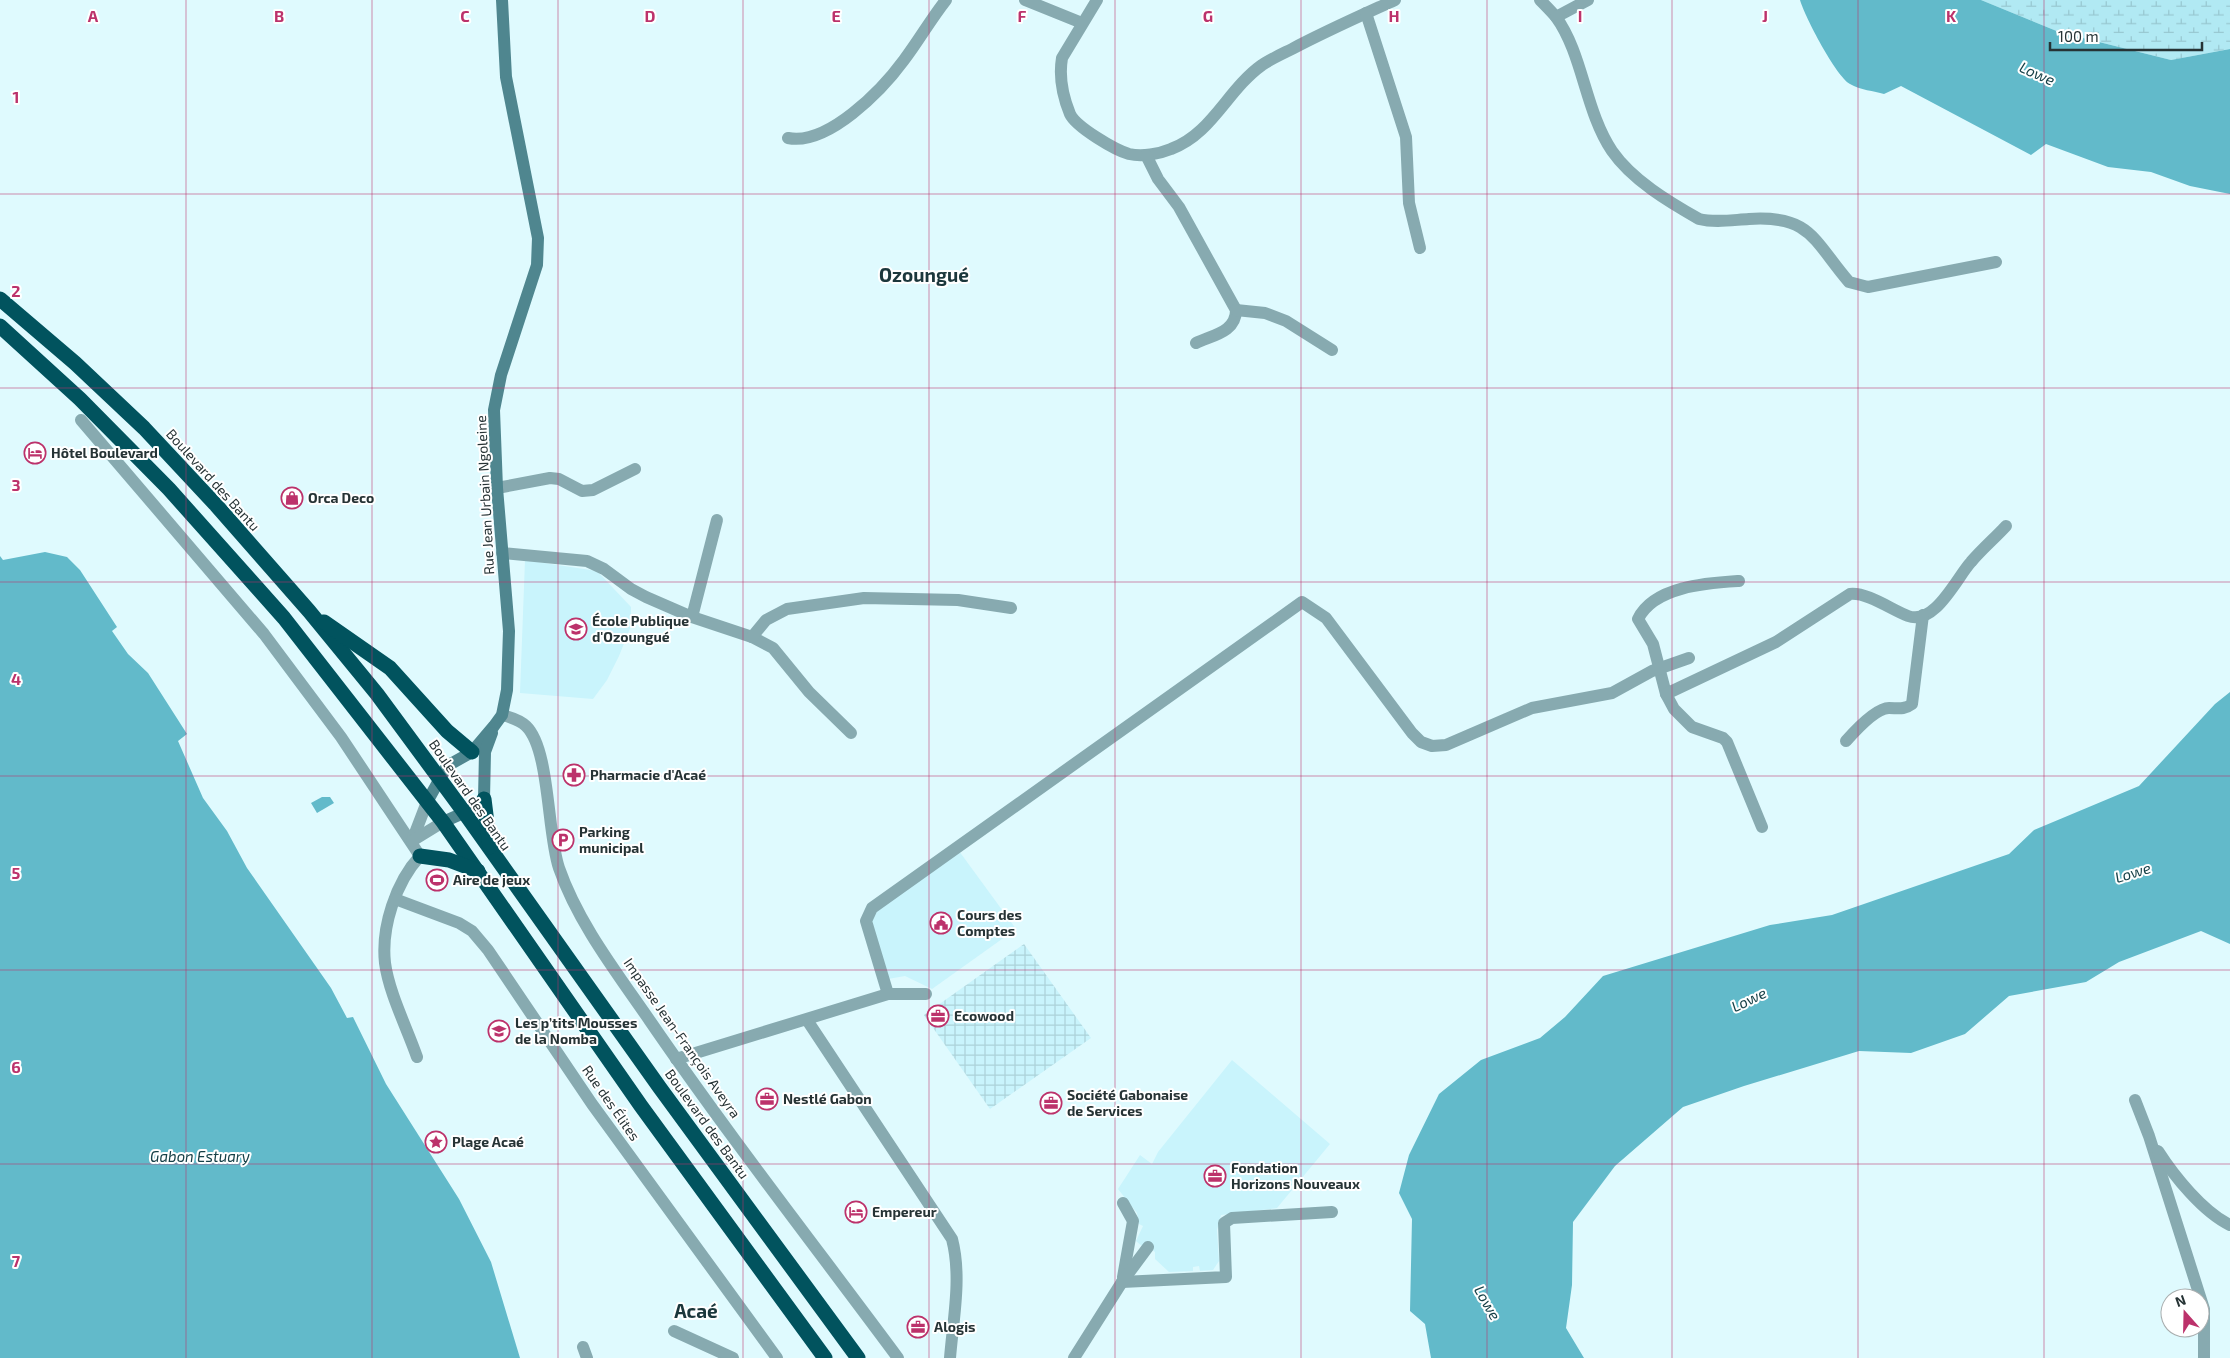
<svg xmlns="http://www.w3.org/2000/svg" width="2230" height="1358" font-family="'Exo 2',sans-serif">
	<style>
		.built { fill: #c9f4fc }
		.industrial { fill: url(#industrial-grid) }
		.wetland { fill: url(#wetland-marsh) }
		.water { fill: #62baca }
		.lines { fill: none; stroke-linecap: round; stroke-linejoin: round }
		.street { stroke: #87aab0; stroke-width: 12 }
		.secondary { stroke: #4f868f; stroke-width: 12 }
		.highway { stroke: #01535e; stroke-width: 15 }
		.grid { fill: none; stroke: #bc326b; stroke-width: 1; stroke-opacity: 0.55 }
		.labels { text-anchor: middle; stroke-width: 4; stroke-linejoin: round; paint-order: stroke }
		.poi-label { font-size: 14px; font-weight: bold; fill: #263335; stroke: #fff; text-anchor: start }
		.street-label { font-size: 14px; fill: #263335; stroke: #fff }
		.water-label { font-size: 15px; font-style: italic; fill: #164047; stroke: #fff }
		.district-label { font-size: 19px; font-weight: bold; fill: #1b373c; stroke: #fff }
		.grid-label { font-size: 16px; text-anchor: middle; font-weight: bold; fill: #bc326b; stroke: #fff; stroke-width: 4; stroke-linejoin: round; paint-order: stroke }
	</style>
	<defs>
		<pattern id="industrial-grid" width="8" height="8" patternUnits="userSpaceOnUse" patternTransform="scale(1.25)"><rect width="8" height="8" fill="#c9f4fc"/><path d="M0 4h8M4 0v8" fill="none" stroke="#acd2d9"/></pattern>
		<pattern id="wetland-marsh" width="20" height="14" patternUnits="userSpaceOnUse" patternTransform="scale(1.25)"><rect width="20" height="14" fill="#b1e9f3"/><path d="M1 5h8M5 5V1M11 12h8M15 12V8" fill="none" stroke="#98c8d1"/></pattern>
	</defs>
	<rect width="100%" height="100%" fill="#dffafe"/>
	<g class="built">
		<path d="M525 560 597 571 631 607V626L619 656 607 680 593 699 520 693Z"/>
		<path d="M959 851 1016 929 932 989 905 976 888 979 867 918Z"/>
		<path d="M1232 1060 1330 1144 1277 1208 1221 1215 1217 1230 1219 1261 1213 1270 1200 1271 1199 1266 1193 1267V1271L1169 1272 1155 1259V1252L1145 1244 1143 1247 1136 1241 1143 1226 1139 1224 1137 1213 1118 1189 1140 1155 1152 1164 1158 1152Z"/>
	</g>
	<path class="industrial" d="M1024 944 1091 1038 990 1109 924 1015Z"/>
	<path class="wetland" d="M1981 0H2230V49L2171 60 2059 32Z"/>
	<g class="water">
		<path d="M1800 0H1981L2059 32 2171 60 2230 49V194L2190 186 2151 172 2108 167 2046 144 2031 155 1901 86 1884 94C1874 91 1860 90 1850 84 1836 76 1805 17 1800 0Z"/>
		<path d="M45 552 67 557 80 570 117 627 112 631 128 654 148 673 187 734 178 741 203 798 227 831 247 868 331 988 347 1018 353 1017 386 1084 459 1199 491 1262 520 1358H0V556L3 560Z"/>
		<path d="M2230 692V944L2201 931 2119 962 2086 982 2009 996 1965 1034 1911 1053 1859 1051 1744 1086 1683 1107 1615 1166 1573 1222 1572 1285 1566 1328 1584 1358H1431L1425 1324 1410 1311 1412 1219 1399 1193 1409 1155 1439 1094 1481 1060 1540 1038 1565 1017 1603 976 1770 925 1832 915 2009 854 2034 830 2139 786 2215 704Z"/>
		<path d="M322 797H330L334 803 317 813 311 803Z"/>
	</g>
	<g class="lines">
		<g class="street">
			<path d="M1025 0 1082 23"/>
			<path d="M1097 0 1062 58C1059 76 1063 97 1070 114 1076 127 1115 150 1129 154 1142 157 1159 154 1171 149 1212 134 1227 90 1262 65 1271 59 1282 54 1292 49 1326 31 1360 16 1395 0"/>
			<path d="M1540 0C1545 5 1551 11 1556 17 1583 54 1585 111 1612 151 1632 180 1669 202 1699 219 1715 223 1732 220 1749 219 1811 215 1813 240 1849 282L1868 287 1996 262"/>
			<path d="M1366 13 1406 137 1409 203 1420 248"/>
			<path d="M1556 17 1588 0"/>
			<path d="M788 138C828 146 882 90 904 60 919 40 931 19 946 0"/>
			<path d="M1146 155 1158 179 1179 207 1236 310C1236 332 1213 335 1196 343"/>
			<path d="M1236 310 1265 313 1286 321 1332 350"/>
			<path d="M81 420 264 634 341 737 420 856C396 882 381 927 385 963 389 993 407 1028 417 1057"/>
			<path d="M497 488 550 478 559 479 582 491 593 490 635 469"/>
			<path d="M502 553 587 561 604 569 631 589 646 597 692 617 752 637 773 648 809 692 851 733"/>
			<path d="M1739 581C1708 583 1654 586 1638 619L1653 644 1666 694 1674 709 1692 727 1723 738 1727 742 1762 827"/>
			<path d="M692 617 717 520"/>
			<path d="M752 637 766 620 787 609 864 598 958 600 1011 608"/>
			<path d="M1666 694 1776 642 1850 594C1867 592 1892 610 1908 616 1935 626 1957 577 1971 562 1982 549 1995 538 2006 526"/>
			<path d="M502 715C510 717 520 720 526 726 550 749 547 833 559 868 578 923 617 973 650 1021 729 1136 815 1246 898 1358"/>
			<path d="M1846 741C1854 732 1876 708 1889 708 1898 708 1904 710 1912 704L1923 615"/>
			<path d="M412 841 427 802"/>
			<path d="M412 841 443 822"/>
			<path d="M395 899 459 923 472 931 488 950 592 1104 777 1358"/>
			<path d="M888 994 866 921 872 908 1302 602 1326 618 1412 733 1421 742 1432 746 1446 745 1532 708 1612 693 1652 671 1689 658"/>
			<path d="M807 1020 952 1239C962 1277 953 1320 950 1358"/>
			<path d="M676 1059 888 994H926"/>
			<path d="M2135 1100 2149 1136 2204 1309V1358"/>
			<path d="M2158 1151C2174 1176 2203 1212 2230 1225"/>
			<path d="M1123 1203 1133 1221 1123 1277"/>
			<path d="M1122 1282 1226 1277 1224 1223 1232 1218 1332 1212"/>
			<path d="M674 1331 733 1358"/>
			<path d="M583 1347 587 1358"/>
			<path d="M1074 1358 1122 1282 1148 1247"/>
		</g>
		<g class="secondary">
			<path d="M427 802 447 766 472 752 494 726 502 715 507 690 509 631 497 488 494 410 501 375 537 265 538 238 506 77 502 0"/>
			<path d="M443 822 477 807 484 799 485 752 492 733"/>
		</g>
		<g class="highway">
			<path d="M0 299 75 363 144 428 216 505 309 611 377 694 464 812 660 1088 858 1358"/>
			<path d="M0 326 80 399 169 489 284 618 443 822 641 1106 825 1358"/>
			<path d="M324 622 390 668 447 731 472 752"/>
			<path d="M484 799 490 847"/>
			<path d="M420 856 449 860 478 871"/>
		</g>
	</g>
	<path class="grid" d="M186 0V1358M372 0V1358M558 0V1358M743 0V1358M929 0V1358M1115 0V1358M1301 0V1358M1487 0V1358M1672 0V1358M1858 0V1358M2044 0V1358M0 194H2230M0 388H2230M0 582H2230M0 776H2230M0 970H2230M0 1164H2230"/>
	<defs>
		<g id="hotel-ring" transform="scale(1.125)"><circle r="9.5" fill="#fff" stroke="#bc326b" stroke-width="1.5"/><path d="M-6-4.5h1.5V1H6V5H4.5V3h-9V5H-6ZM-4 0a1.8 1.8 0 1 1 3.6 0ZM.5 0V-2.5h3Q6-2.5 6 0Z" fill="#bc326b"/></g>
		<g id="shop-ring" transform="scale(1.125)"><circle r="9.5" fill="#fff" stroke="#bc326b" stroke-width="1.5"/><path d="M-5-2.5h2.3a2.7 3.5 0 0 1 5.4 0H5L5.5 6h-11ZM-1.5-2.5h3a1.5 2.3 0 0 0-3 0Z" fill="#bc326b"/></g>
		<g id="school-ring" transform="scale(1.125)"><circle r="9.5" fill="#fff" stroke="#bc326b" stroke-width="1.5"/><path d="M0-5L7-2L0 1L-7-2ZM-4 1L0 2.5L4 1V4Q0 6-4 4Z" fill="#bc326b"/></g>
		<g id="pharmacy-ring" transform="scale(1.125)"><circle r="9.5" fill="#fff" stroke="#bc326b" stroke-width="1.5"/><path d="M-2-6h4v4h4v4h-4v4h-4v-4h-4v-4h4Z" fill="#bc326b"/></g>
		<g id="parking-ring" transform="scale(1.125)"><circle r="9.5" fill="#fff" stroke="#bc326b" stroke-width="1.5"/><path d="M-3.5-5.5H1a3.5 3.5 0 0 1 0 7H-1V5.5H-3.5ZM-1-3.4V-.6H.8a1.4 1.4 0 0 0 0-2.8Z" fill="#bc326b"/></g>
		<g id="stadium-ring" transform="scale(1.125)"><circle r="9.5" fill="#fff" stroke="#bc326b" stroke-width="1.5"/><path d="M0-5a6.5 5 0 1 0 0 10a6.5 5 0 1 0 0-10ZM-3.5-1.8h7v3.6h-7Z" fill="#bc326b"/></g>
		<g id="civic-ring" transform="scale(1.125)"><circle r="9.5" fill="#fff" stroke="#bc326b" stroke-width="1.5"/><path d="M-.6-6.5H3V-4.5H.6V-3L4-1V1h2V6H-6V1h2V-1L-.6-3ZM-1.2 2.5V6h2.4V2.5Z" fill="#bc326b"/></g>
		<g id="office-ring" transform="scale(1.125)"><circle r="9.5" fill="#fff" stroke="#bc326b" stroke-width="1.5"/><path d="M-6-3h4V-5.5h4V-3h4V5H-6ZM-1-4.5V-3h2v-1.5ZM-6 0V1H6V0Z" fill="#bc326b"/></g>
		<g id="sight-ring" transform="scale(1.125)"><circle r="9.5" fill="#fff" stroke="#bc326b" stroke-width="1.5"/><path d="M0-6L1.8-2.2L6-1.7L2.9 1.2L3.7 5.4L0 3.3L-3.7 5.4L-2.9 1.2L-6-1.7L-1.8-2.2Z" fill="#bc326b"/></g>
	</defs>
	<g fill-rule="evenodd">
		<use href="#hotel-ring" x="35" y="453"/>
		<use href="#shop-ring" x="292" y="498"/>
		<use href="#school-ring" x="576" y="629"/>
		<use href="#pharmacy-ring" x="574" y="775"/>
		<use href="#parking-ring" x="563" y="840"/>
		<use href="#stadium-ring" x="437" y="880"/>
		<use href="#civic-ring" x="941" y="923"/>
		<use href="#office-ring" x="938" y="1016"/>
		<use href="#school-ring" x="499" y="1031"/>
		<use href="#office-ring" x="767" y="1099"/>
		<use href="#office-ring" x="1051" y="1103"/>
		<use href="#sight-ring" x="436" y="1142"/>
		<use href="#office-ring" x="1215" y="1176"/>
		<use href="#hotel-ring" x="856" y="1212"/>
		<use href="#office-ring" x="918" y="1327"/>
	</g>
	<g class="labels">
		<g class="poi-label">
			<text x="51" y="458">Hôtel Boulevard</text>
			<text x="308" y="503">Orca Deco</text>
			<text x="592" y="626">École Publique<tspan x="592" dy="16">d'Ozoungué</tspan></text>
			<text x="590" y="780">Pharmacie d'Acaé</text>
			<text x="579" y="837">Parking<tspan x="579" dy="16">municipal</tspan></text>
			<text x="453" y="885">Aire de jeux</text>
			<text x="957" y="920">Cours des<tspan x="957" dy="16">Comptes</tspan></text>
			<text x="954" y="1021">Ecowood</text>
			<text x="515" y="1028">Les p’tits Mousses<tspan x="515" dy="16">de la Nomba</tspan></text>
			<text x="1067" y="1100">Société Gabonaise<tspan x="1067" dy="16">de Services</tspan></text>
			<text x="783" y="1104">Nestlé Gabon</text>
			<text x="452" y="1147">Plage Acaé</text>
			<text x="1231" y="1173">Fondation<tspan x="1231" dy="16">Horizons Nouveaux</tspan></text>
			<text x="872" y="1217">Empereur</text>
			<text x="934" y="1332">Alogis</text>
		</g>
		<g class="street-label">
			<text transform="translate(213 480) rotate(48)" y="5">Boulevard des Bantu</text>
			<text transform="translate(485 495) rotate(-93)" y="5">Rue Jean Urbain Ngoleine</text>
			<text transform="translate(470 795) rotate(55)" y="5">Boulevard des Bantu</text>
			<text transform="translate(682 1038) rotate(55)" y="5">Impasse Jean-François Aveyra</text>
			<text transform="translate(611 1103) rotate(55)" y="5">Rue des Élites</text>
			<text transform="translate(707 1124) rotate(54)" y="5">Boulevard des Bantu</text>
		</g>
		<g class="water-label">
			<text transform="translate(2037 74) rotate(24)" y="5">Lowe</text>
			<text transform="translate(2133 873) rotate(-17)" y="5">Lowe</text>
			<text transform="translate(1749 1000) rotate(-26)" y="5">Lowe</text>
			<text x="200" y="1162">Gabon Estuary</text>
			<text transform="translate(1487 1303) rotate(60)" y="5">Lowe</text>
		</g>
		<g class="district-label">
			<text x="924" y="282">Ozoungué</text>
			<text x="696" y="1318">Acaé</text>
		</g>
	</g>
	<g class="grid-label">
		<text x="93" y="22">A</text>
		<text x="279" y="22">B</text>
		<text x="465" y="22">C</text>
		<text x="650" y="22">D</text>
		<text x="836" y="22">E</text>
		<text x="1022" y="22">F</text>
		<text x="1208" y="22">G</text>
		<text x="1394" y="22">H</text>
		<text x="1580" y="22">I</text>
		<text x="1765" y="22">J</text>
		<text x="1951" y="22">K</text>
		<text x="16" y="103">1</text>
		<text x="16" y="297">2</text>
		<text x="16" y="491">3</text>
		<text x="16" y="685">4</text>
		<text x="16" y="879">5</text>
		<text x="16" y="1073">6</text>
		<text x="16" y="1267">7</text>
	</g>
	<g transform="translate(2185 1313) rotate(340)"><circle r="24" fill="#ffffff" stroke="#a8adae"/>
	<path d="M0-4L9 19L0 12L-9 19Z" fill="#bc326b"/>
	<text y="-8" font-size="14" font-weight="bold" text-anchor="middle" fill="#263335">N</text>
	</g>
	<path d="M2050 42v8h152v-8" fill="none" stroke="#263335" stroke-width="2.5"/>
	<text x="2058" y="42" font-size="15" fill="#263335" stroke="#ffffff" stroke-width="4" paint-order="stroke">100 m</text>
</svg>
